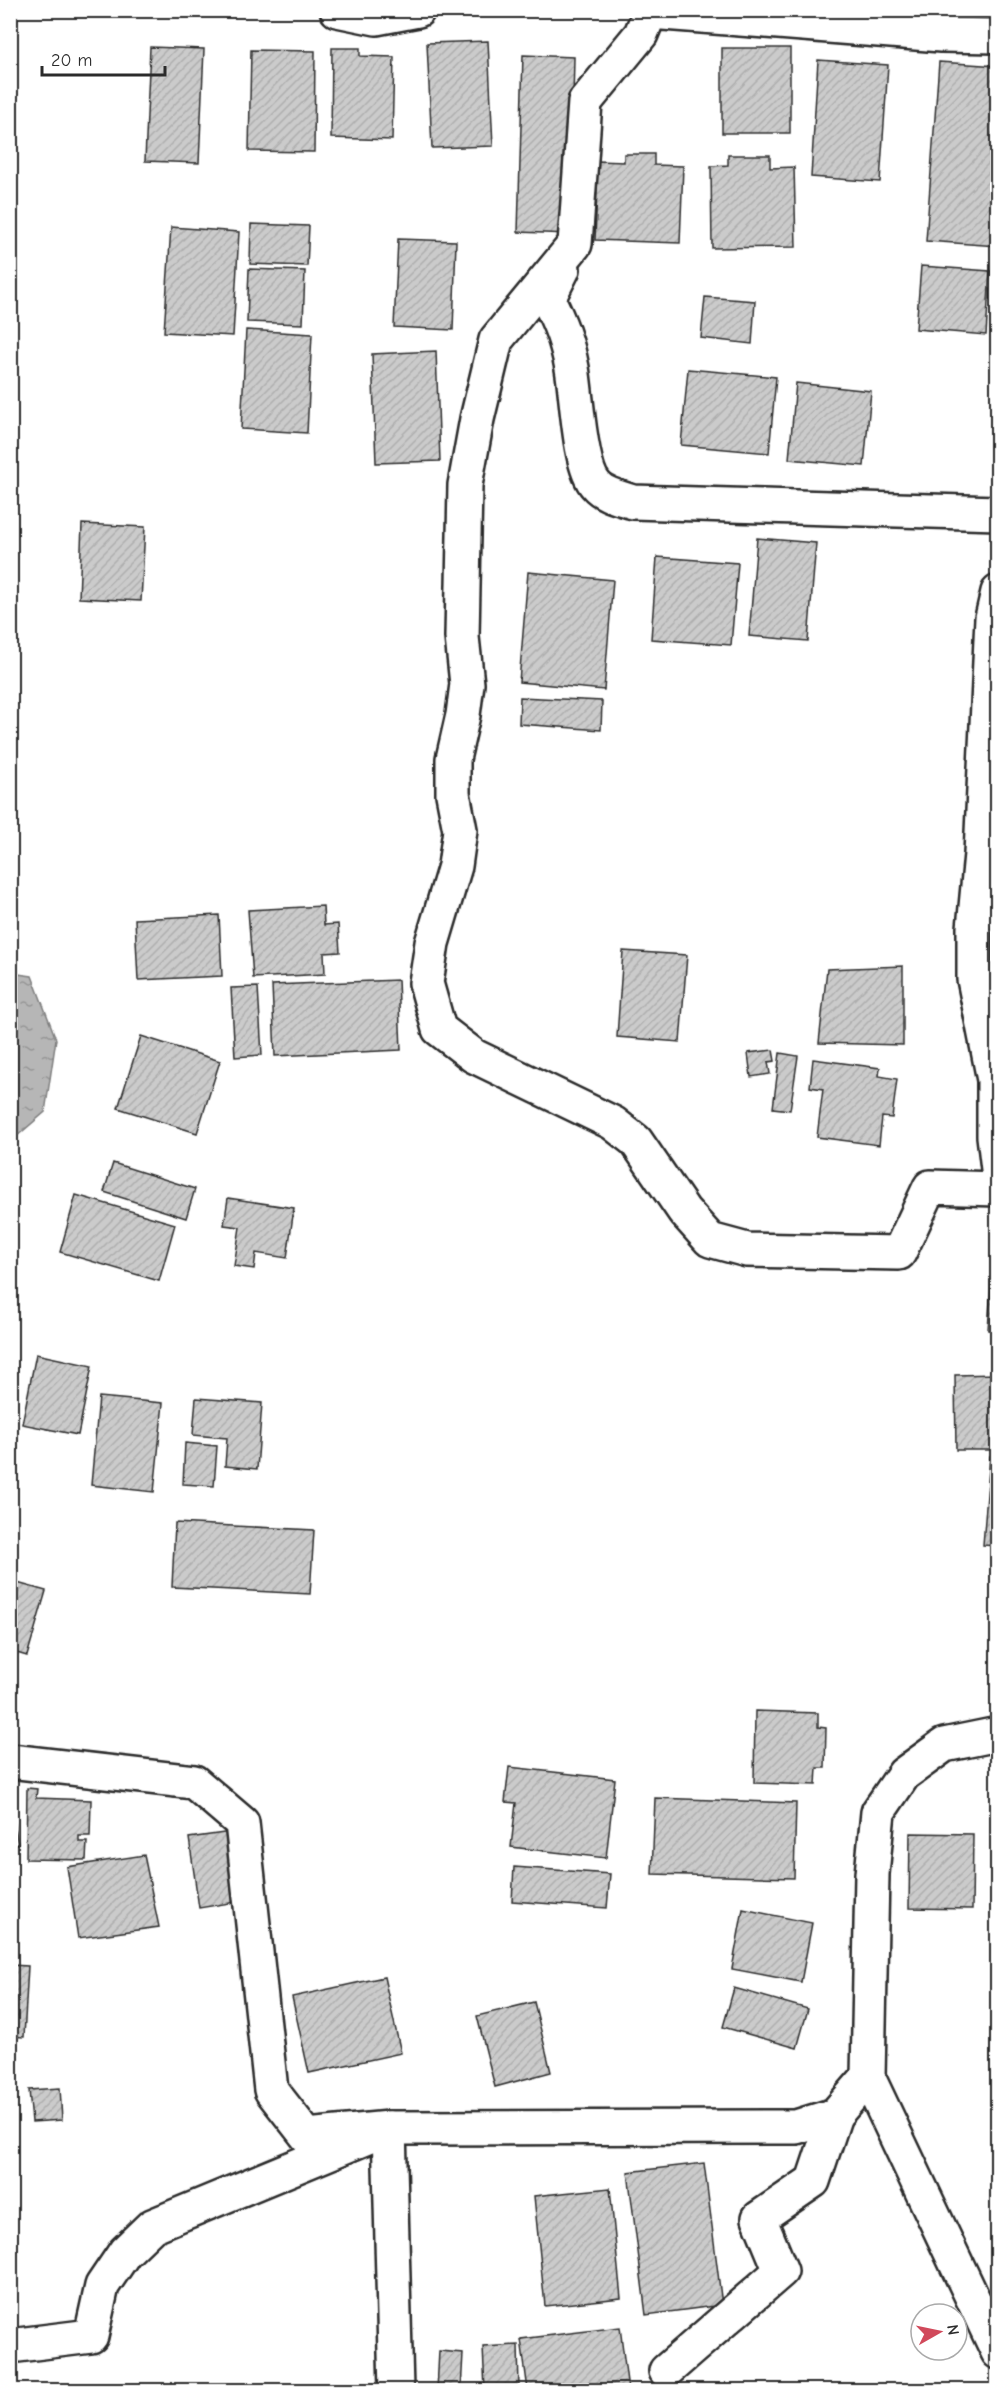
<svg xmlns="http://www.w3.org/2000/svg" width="1008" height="2401" font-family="'Comic Neue',sans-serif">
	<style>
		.water { fill: url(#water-ripples); stroke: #7e7e7e; stroke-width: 1.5 }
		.building { fill: url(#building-hatch); stroke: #2b2b2b; stroke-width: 1.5 }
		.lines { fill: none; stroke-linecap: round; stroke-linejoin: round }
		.street-casing { stroke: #2b2b2b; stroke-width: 38 }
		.street { stroke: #fff; stroke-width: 33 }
	</style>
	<defs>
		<pattern id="water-ripples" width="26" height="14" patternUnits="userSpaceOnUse" patternTransform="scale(1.5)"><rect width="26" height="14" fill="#b6b6b6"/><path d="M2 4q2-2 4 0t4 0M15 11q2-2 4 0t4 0" fill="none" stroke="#949494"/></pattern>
		<pattern id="building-hatch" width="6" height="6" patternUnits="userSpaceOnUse" patternTransform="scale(1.5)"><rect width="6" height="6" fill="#cbcbcb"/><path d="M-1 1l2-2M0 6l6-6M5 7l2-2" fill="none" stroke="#aeaeae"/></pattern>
	</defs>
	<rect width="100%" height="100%" fill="#fff"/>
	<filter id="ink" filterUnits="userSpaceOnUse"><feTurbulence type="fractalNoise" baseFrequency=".0167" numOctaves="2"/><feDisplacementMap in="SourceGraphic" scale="12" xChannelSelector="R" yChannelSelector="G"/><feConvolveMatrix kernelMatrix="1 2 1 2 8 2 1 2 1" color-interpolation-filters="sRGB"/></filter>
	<g filter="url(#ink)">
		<path class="water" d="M11 973 32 976 56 1039 45 1112 16 1137 11 1145Z"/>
		<g class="building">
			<path d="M488 41 493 146 432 148 427 43Z"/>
			<path d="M150 47 204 49 199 163 145 161Z"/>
			<path d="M332 48H360V56L394 57 392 140 331 138Z"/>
			<rect x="722" y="48" width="68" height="85"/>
			<path d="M251 50 315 51 314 152 249 151Z"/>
			<path d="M523 55 574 57 570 234 518 232Z"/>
			<path d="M818 60 888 65 880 182 811 177Z"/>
			<path d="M939 62 998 66V246L926 241Z"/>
			<path d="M624 154H654V165L683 166 680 243 595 240 598 161 624 162Z"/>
			<path d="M728 155H770V168L794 167 796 247 712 248 711 166 728 165Z"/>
			<path d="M251 224 309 226 307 266 250 264Z"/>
			<path d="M171 227 239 232 233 336 164 332Z"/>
			<path d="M398 239 456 241 453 330 394 327Z"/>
			<path d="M921 266 990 271 986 335 916 329Z"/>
			<path d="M249 269 305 271 303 324 247 322Z"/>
			<path d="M705 297 755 301 752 344 701 338Z"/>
			<path d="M246 330 312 334 307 433 241 429Z"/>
			<path d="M436 351 440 461 376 463 372 354Z"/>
			<path d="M688 369 776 377 769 453 681 445Z"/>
			<path d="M796 383 871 391 864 466 789 459Z"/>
			<path d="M82 524 145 527 141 601 79 598Z"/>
			<path d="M757 538 816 543 808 641 749 636Z"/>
			<path d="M657 557 738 563 731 645 651 639Z"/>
			<path d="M528 572 613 580 604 690 519 682Z"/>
			<path d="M520 697 602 701 601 730 519 724Z"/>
			<path d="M323 906 324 925 338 924 340 952 324 953 325 974 253 978 248 910Z"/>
			<path d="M219 915 222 976 138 980 135 919Z"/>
			<path d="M623 951 687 955 680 1042 617 1037Z"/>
			<path d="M903 966V1045L819 1043 827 969Z"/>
			<path d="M398 980 401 1050 275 1056 272 985Z"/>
			<path d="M258 987 262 1055 235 1057 231 988Z"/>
			<path d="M141 1036 220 1061 197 1133 118 1108Z"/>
			<path d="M773 1050 775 1061 768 1062 770 1074 751 1077 748 1053Z"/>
			<path d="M780 1053 798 1056 790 1110 773 1108Z"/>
			<path d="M813 1059 880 1068 879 1076 897 1079 892 1118 882 1117 879 1145 817 1137 823 1089 810 1087Z"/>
			<path d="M113 1163 195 1189 186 1218 104 1192Z"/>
			<path d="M76 1195 175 1224 159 1281 60 1252Z"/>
			<path d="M228 1198 294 1208 287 1258 256 1253 254 1269 234 1266 240 1227 224 1225Z"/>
			<path d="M995 1228H998V1331L988 1330Z"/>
			<path d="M36 1354 92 1366 78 1435 22 1424Z"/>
			<path d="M998 1374V1450H956L955 1375Z"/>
			<path d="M99 1397 163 1403 154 1492 91 1485Z"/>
			<path d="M196 1398 262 1403 257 1469 225 1466 227 1438 193 1435Z"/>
			<path d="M185 1443 217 1446 214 1486 183 1484Z"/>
			<path d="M990 1456H998V1546L983 1545Z"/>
			<path d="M175 1523 314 1530 310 1594 172 1587Z"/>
			<path d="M10 1581 46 1591 27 1656 10 1651Z"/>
			<path d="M755 1711 818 1713V1727L826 1728 825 1768H817L816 1785 754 1783Z"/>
			<path d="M509 1767 615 1779 606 1858 511 1847 516 1803 505 1802Z"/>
			<path d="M27 1788 37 1789 36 1798 91 1800 90 1836H79V1842H87L86 1860 26 1859Z"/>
			<path d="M10 1797 18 1844 10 1845Z"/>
			<path d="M655 1798 796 1803 794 1878 652 1874Z"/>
			<path d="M238 1831 249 1900 199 1908 189 1838Z"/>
			<path d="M910 1833 973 1834 972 1909 909 1908Z"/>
			<path d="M144 1855 159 1927 78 1938 67 1867Z"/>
			<path d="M514 1867 610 1874 607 1908 512 1901Z"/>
			<path d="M743 1909 812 1923 801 1982 732 1969Z"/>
			<path d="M10 1965 28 1966 24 2037 10 2036Z"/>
			<path d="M384 1977 401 2053 309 2073 292 1997Z"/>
			<path d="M734 1988 808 2009 797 2048 723 2027Z"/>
			<path d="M534 2002 551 2072 495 2087 477 2016Z"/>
			<path d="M60 2088 62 2120 32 2122 29 2090Z"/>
			<path d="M704 2163 722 2305 646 2315 628 2172Z"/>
			<path d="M610 2188 621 2298 545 2306 534 2196Z"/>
			<path d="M620 2327 628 2390H528L521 2339Z"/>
			<path d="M518 2345 519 2390H485L483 2347Z"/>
			<path d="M439 2351 463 2353 461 2390H437Z"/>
		</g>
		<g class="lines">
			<g class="street-casing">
				<g id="street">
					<path d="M337 10 376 18 418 10"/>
					<path d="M998 36 941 35 650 12 641 34 585 102 575 244 496 340 477 419 465 485 462 637 467 684 463 715 453 759V794L460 830 455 866 432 943 426 983 439 1029 474 1056 613 1123 636 1141 684 1211 710 1240 747 1250 899 1253 930 1187 998 1189"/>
					<path d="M563 269 548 299C560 323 567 341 572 368 577 395 579 467 596 485 604 495 622 498 633 502L998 513"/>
					<path d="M998 592 992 618 981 854 974 928V979L994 1080V1136L998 1169"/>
					<path d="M998 1734 944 1745 904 1774 878 1812 872 1874 868 2077 998 2352"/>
					<path d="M10 1761 194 1782 242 1823 271 2090 307 2136 389 2128 796 2127 835 2115 868 2077"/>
					<path d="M10 2346 91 2336 102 2286 125 2252 152 2226 389 2128 396 2390"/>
					<path d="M666 2371 781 2271 759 2218 813 2181 835 2115"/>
				</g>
			</g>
			<use href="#street" class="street"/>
		</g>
	</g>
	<rect width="1008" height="2401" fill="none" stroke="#fff" stroke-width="36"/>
	<rect x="18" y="18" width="972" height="2365" fill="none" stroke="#2b2b2b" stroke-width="2" filter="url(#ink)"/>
	<g transform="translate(939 2332) rotate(81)"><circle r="28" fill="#ffffff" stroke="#aaaaaa" stroke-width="1.5"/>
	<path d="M0-4.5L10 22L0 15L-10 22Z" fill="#d1495b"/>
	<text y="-9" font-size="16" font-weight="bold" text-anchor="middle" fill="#2b2b2b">N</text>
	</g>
	<path d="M42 66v9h123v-9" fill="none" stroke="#2b2b2b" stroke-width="3"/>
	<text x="51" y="66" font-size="18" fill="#2b2b2b" stroke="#ffffff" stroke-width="4.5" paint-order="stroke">20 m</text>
</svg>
